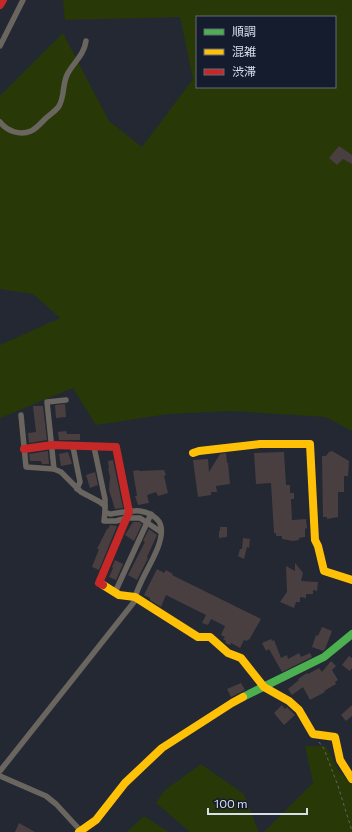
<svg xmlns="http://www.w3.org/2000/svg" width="352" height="832" font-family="Commissioner,'Noto Sans JP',sans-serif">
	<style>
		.green { fill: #283807; fill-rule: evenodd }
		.building { fill: #493f41 }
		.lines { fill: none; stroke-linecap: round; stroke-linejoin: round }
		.path { stroke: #646363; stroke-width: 1; stroke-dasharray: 3 3; stroke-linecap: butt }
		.street { stroke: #6b6560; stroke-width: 5.5 }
		.fast { stroke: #4caf50; stroke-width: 8 }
		.slow { stroke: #ffc107; stroke-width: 8 }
		.jam { stroke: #c62828; stroke-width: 8 }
	</style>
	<rect width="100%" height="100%" fill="#232833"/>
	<g class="green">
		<path d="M63 0H352V431L325 417 231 411 169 414 96 425 73 388 0 418V345L60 318 33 294 0 289V96L63 33 109 121 142 147 193 79 180 17 65 20ZM197 17H335V87H197Z"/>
		<path d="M305 746H326L339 771 352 785V832H264L313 783Z"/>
		<path d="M201 764 244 794 259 832H190L156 803 165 790Z"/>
		<path d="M144 816 169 832H127Z"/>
	</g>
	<g class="building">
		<path d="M339 146 352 155V164L343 159 337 165 329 158Z"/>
		<path d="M65 404 66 417 56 418 55 405Z"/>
		<path d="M33 406H43L47 440 29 443 28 433 36 432Z"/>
		<path d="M66 431 67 434H80V440H59L58 432Z"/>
		<path d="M48 451 49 464H42L41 461H30L29 454Z"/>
		<path d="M332 451 349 461 348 476H344V492H338V517L327 519V517H323L322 456H326L329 452Z"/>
		<path d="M68 452 72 464 61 466 59 454Z"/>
		<path d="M284 452 286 485H290V493H294V499H291L292 520 306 519 307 528 305 529V537L299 538V540L293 541 282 539V536H276V533H274L271 483 256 484 254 453Z"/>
		<path d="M226 453 227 463H228L230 484 216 486 217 492H211V495L198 497 193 460 208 459 209 472 220 454Z"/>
		<path d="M113 460 123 508 115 509 109 490 110 477 108 468H109L108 461Z"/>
		<path d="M139 470V471L164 470 166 475 164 476 168 493 158 496 156 492 147 495 149 503 138 505 135 496H137L133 471Z"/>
		<path d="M95 472 98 485 90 488 86 475Z"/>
		<path d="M133 522H139L142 524 134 541 125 535Z"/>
		<path d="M110 525 117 526 99 570 92 567 99 549H97L107 529H108Z"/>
		<path d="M220 527H227V537L219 538V531H220Z"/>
		<path d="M149 529 157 535 147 557 148 558 137 580 128 575 145 542 143 541Z"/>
		<path d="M243 538 250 539 249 548 247 547 244 559 238 556 240 549H242Z"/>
		<path d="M115 560 123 564 116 580 109 577 113 568 112 567Z"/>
		<path d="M295 563 303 573 301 581 318 582 317 591 313 590V594H306V598L300 597V602H296L294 608 280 602 287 592 286 566 295 571Z"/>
		<path d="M157 569 164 573 166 570 173 574 172 575 261 619 249 640 248 639 247 641 244 640 240 648 231 643 230 645 225 643 226 641 223 639 225 637 221 635 225 626 211 619 208 625 202 623 206 615 166 595 161 607 150 600V598L144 595Z"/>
		<path d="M322 627 332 631 325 649 323 651 312 647 316 635 318 636Z"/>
		<path d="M271 639 272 641 274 640 281 658 287 655 288 659 299 653 301 657 310 653 312 657 282 672 269 649 266 651 262 643Z"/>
		<path d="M349 656 352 658V668L350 671 342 665Z"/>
		<path d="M331 661 336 666 332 670 338 680 335 682 336 684 324 691 325 692 310 700 303 687 292 695 288 689 299 680 298 679 307 673 308 674 319 668 322 672Z"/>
		<path d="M241 683 245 690 231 697 227 689Z"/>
		<path d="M282 705 285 709 287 707 295 715 284 725 274 713Z"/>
		<path d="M352 705V716L346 721 341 715Z"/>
		<path d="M19 823 35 832H15Z"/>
	</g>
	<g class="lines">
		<path class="path" d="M319 742 324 749 338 786 352 831"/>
		<g class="street">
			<path d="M0 46 23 0"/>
			<path d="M0 122C7 131 20 136 31 131 36 129 41 123 45 119 49 115 56 111 59 106 65 96 62 83 68 73 74 62 84 55 86 41"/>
			<path d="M73 447 80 482 77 489"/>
			<path d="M94 447 105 499V506"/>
			<path d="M54 469 47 402 66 400"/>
			<path d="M105 512 104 521H116L127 518H140L161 532"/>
			<path d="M114 592 117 588 151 514"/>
			<path d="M0 771 134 602C137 580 165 548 161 527 160 518 148 512 140 511 134 510 117 513 110 514L105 512V506L100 502 81 492 61 472 54 469 26 467 21 415"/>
			<path d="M0 776 46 796 56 804 80 830"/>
		</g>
		<path class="fast" d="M243 697 324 657 352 634"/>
		<g class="slow">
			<path d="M193 453 199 451 260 444H310L315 540 318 546 324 571 352 580"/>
			<path d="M103 585 119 595 135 597 198 637H210L228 653 241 658 264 687 289 701 299 710 313 734 335 737 340 760 352 779"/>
			<path d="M79 832 96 820 125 783 162 748 232 703 243 697"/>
		</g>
		<g class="jam">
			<path d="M0 5 3 0"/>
			<path d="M24 449 52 445 116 447 129 512 99 583 103 585"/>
		</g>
	</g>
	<rect x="196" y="16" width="140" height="72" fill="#141c2e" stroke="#626a7a"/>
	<rect x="204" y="29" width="20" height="6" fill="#4caf50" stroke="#626a7a"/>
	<text x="232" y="36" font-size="12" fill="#d8dfec">順調</text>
	<rect x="204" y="49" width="20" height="6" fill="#ffc107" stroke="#626a7a"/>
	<text x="232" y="56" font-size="12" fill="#d8dfec">混雑</text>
	<rect x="204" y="69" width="20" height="6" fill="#c62828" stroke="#626a7a"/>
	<text x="232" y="76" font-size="12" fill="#d8dfec">渋滞</text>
	<path d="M208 808v6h99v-6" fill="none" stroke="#d8dfec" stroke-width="2"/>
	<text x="214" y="808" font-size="12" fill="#d8dfec" stroke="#141c2e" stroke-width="3" paint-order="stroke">100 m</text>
</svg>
